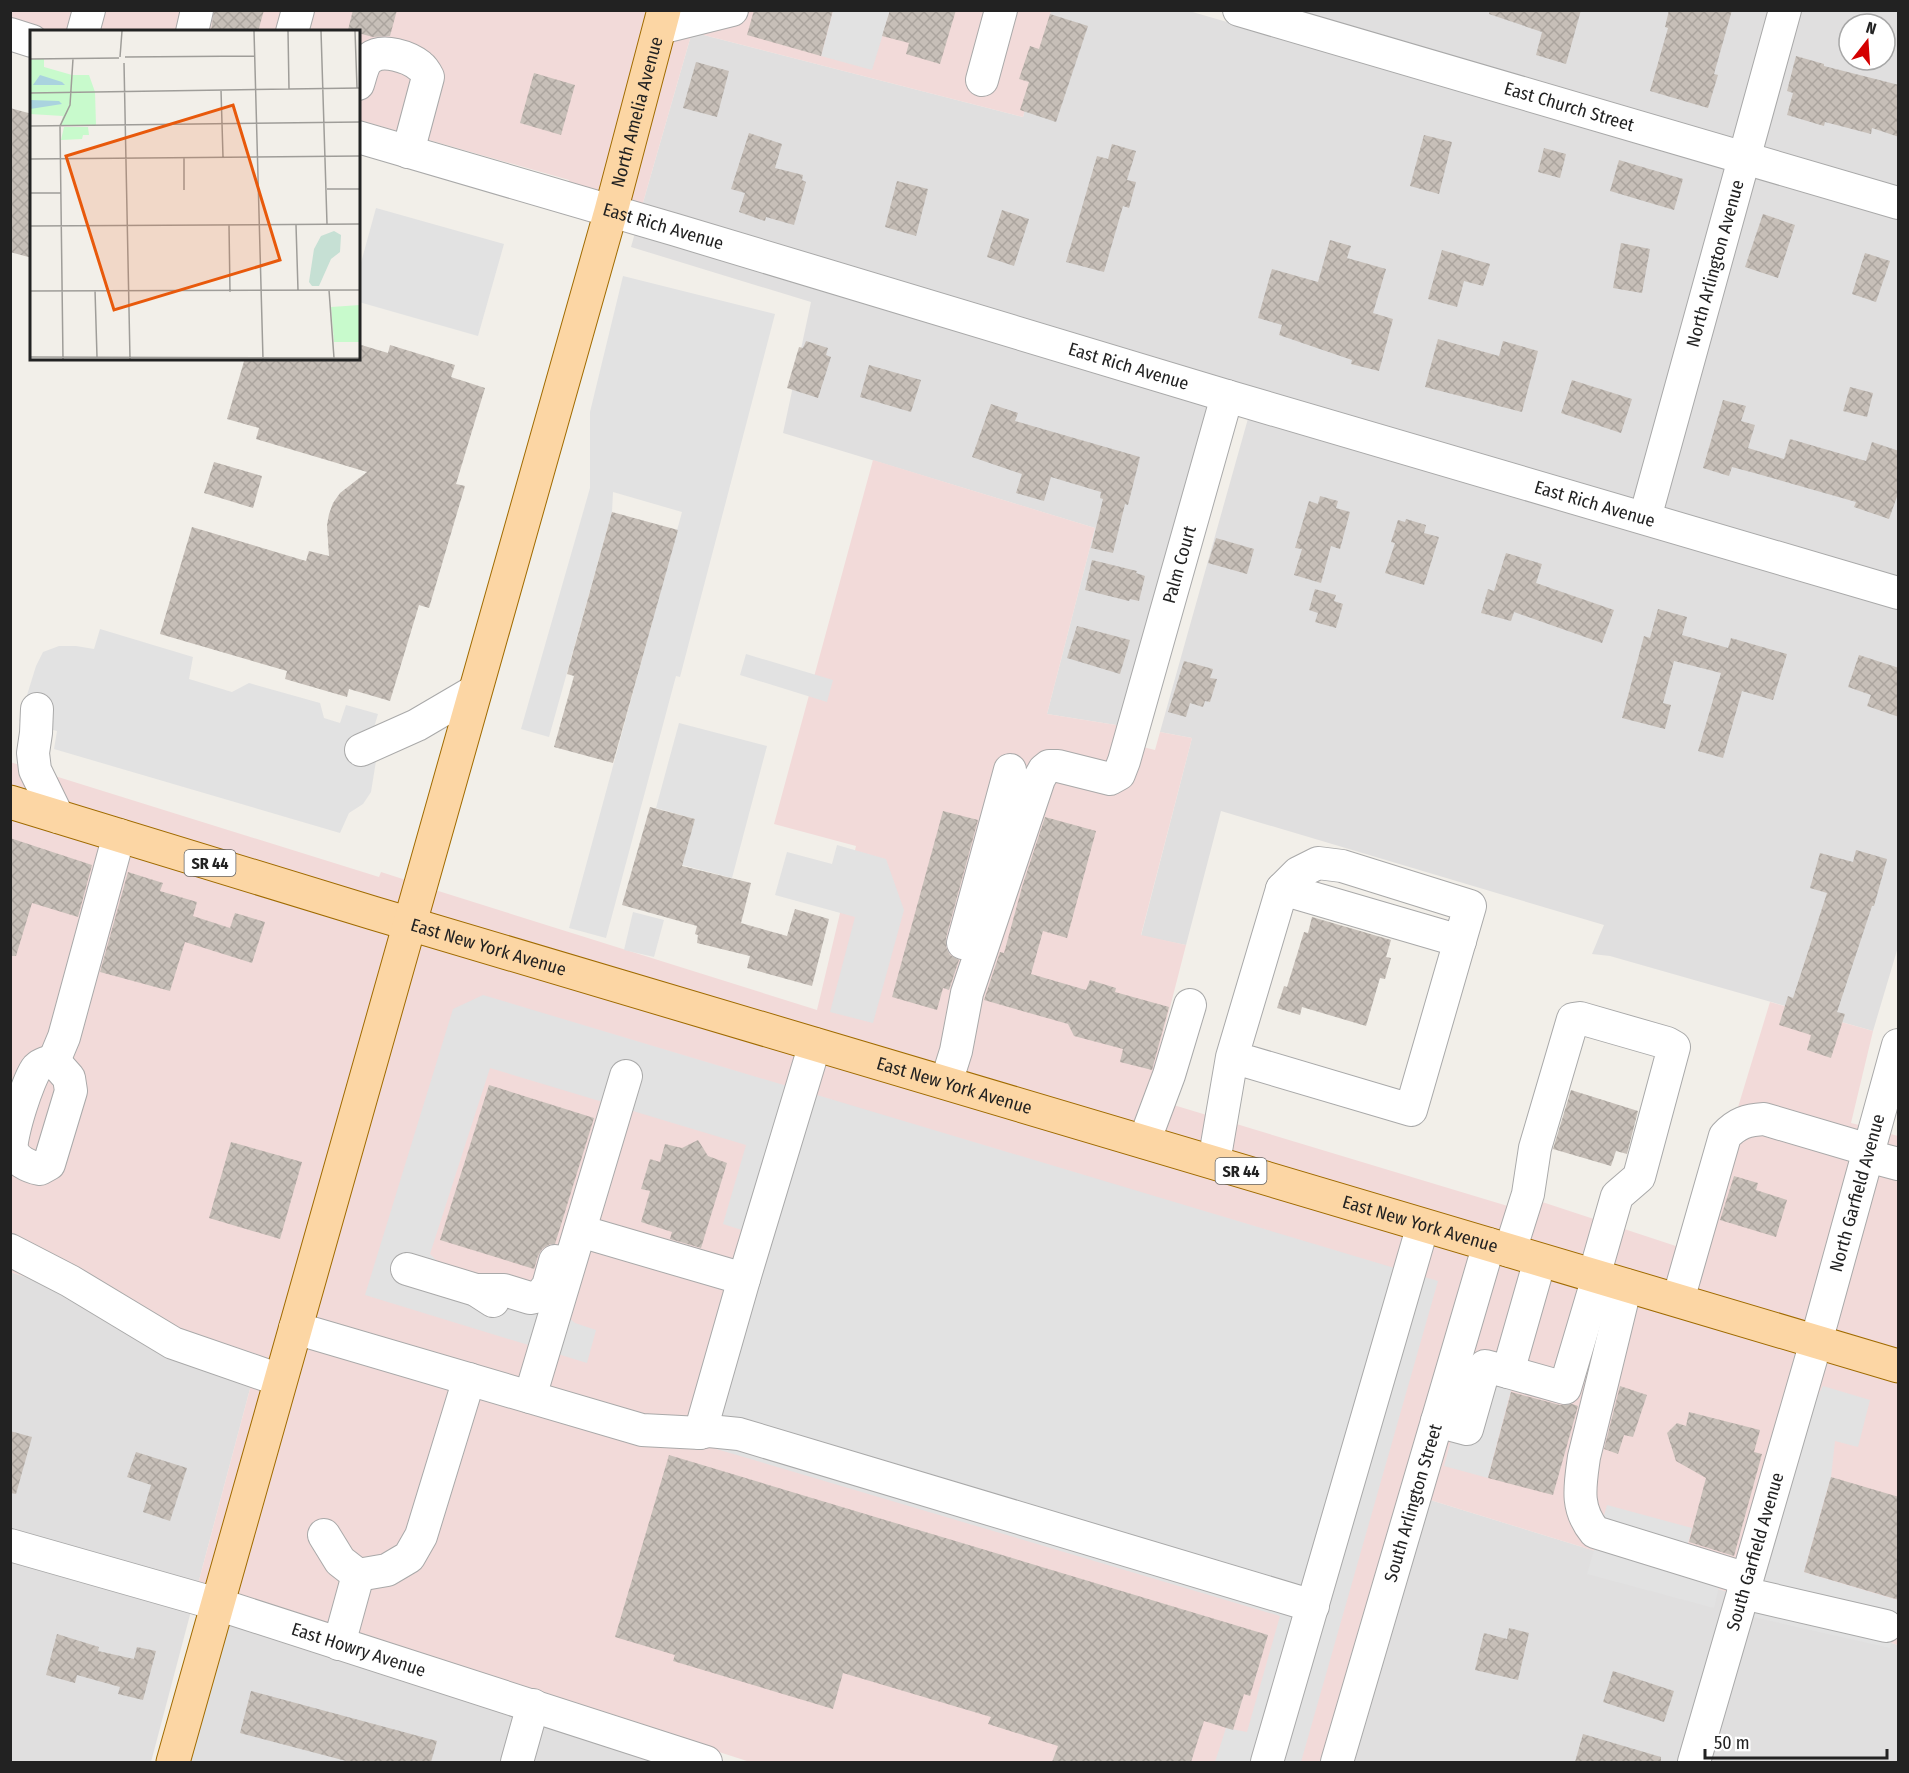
<svg xmlns="http://www.w3.org/2000/svg" width="1909" height="1773" font-family="'Fira Sans Condensed',sans-serif">
	<style>
		.residential { fill: #e0dfdf; fill-rule: evenodd }
		.commercial { fill: #f2dad9 }
		.parking { fill: #e2e2e2 }
		.building { fill: url(#building-cross-hatch) }
		.lines { fill: none; stroke-linecap: round; stroke-linejoin: round }
		.minor-casing { stroke: #a9a9a9; stroke-width: 34 }
		.major-casing { stroke: #a06b00; stroke-width: 35 }
		.minor { stroke: #fff; stroke-width: 32 }
		.major { stroke: #fcd6a4; stroke-width: 33 }
		.labels { text-anchor: middle; stroke-width: 4.5; stroke-linejoin: round; paint-order: stroke }
		.shield { fill: #fff; stroke: #646464; stroke-width: 1.5 }
		.shield-label { font-size: 16px; font-weight: bold; fill: #222 }
		.street-label { font-size: 18px; fill: #222; stroke: #fff }
		.inset-road { fill: none; stroke: #9f9d99; stroke-width: 1.5 }
		.view { fill: #e8590c; fill-opacity: 0.15; stroke: #e8590c; stroke-width: 3 }
		.inset-edge { fill: none; stroke: #222; stroke-width: 3 }
	</style>
	<defs>
		<pattern id="building-cross-hatch" width="8" height="8" patternUnits="userSpaceOnUse" patternTransform="scale(1.5)"><rect width="8" height="8" fill="#c7bfb8"/><path d="M0 0l8 8M0 8l8-8" fill="none" stroke="#aba49e"/></pattern>
	</defs>
	<rect width="100%" height="100%" fill="#f2efe9"/>
	<g class="residential">
		<path d="M1051 10 1189 11 1729 167 1637 501 642 206 692 32 1023 117Z"/>
		<path d="M1291 11H1772L1737 139Z"/>
		<path d="M1798 11H1898V188L1760 147ZM1849 24H1885V60H1849Z"/>
		<path d="M1753 173 1898 217V579L1661 508Z"/>
		<path d="M635 233 1225 409 1135 728 1047 714 1095 528 783 433 811 302 631 247Z"/>
		<path d="M1249 415 1898 608V947L1873 1031 1610 956 1592 954 1604 925 1221 811 1186 945 1141 936 1192 738 1160 732Z"/>
		<path d="M10 1272 259 1355 198 1584 11 1530Z"/>
		<path d="M1427 1499 1731 1593 1681 1762H1350Z"/>
		<path d="M10 1560 191 1611 151 1762H11Z"/>
		<path d="M1754 1601 1898 1645V1762H1707Z"/>
		<path d="M225 1623 660 1762H187Z"/>
	</g>
	<g class="commercial">
		<path d="M10 11H652L603 194 568 184 569 180 359 120 358 32 50 31 11 20Z"/>
		<path d="M677 11H1051L1023 117 692 32 642 206 627 201Z"/>
		<path d="M873 460 1095 528 1047 714 1135 728 1131 744 1155 750 1160 732 1192 738 1141 935 1186 945 1147 1097 1511 1207 1515 1193 1694 1252 1770 1002 1873 1031 1851 1123 1863 1126 1808 1324 426 913 432 889 817 1010 856 846 774 824Z"/>
		<path d="M10 762 379 877 381 872 409 881 402 906 11 788Z"/>
		<path d="M11 818 394 933 209 1588 198 1584 259 1355 11 1272Z"/>
		<path d="M418 940 1473 1254 1324 1762H750L233 1595Z"/>
		<path d="M1887 1133 1898 1136V1351L1832 1332Z"/>
		<path d="M1497 1261 1800 1351 1731 1593 1427 1499Z"/>
		<path d="M1824 1359 1898 1381V1645L1754 1601Z"/>
	</g>
	<g class="parking">
		<path d="M833 11H890L872 70 821 56Z"/>
		<path d="M376 208 504 244 478 336 359 302V270Z"/>
		<path d="M623 276 775 314 680 677 676 676 606 938 569 928 682 512 613 492 612 512 549 737 521 729 590 488V412Z"/>
		<path d="M100 629 193 657 189 679 232 692 249 683 320 703 324 718 340 723 346 705 378 714 373 731 376 761 371 792 363 804 349 813 340 833 54 749 57 731 19 721 36 666 43 652 59 646H76L94 649Z"/>
		<path d="M746 654 833 680 827 702 740 675Z"/>
		<path d="M679 723 767 746 732 878 682 865 695 819 656 808Z"/>
		<path d="M837 845 886 859 904 910 873 1023 830 1012 855 917 775 895 787 852 832 864Z"/>
		<path d="M633 912 664 920 654 957 624 950Z"/>
		<path d="M483 995 1438 1281 1301 1762H1215L1226 1728 1247 1732 1280 1616 713 1448 697 1397 748 1232 723 1224 746 1145 490 1068 430 1254 442 1266 542 1295 575 1323 596 1330 587 1363 365 1295 453 1009Z"/>
		<path d="M1469 1375 1512 1387 1488 1478 1444 1466Z"/>
		<path d="M1823 1386 1870 1400 1858 1447 1835 1441 1831 1477 1804 1572 1898 1600V1609L1890 1648 1753 1617 1808 1413Z"/>
		<path d="M1607 1505 1692 1528 1687 1547 1726 1557 1714 1608 1587 1574Z"/>
	</g>
	<g class="building">
		<path d="M214 10H264L258 32H217L211 30Z"/>
		<path d="M353 10H397L390 36 373 37 358 33V32L348 30Z"/>
		<path d="M754 10H833L821 56 747 35Z"/>
		<path d="M890 10H956L940 64 906 54 909 43 882 36Z"/>
		<path d="M1490 10H1581L1566 64 1536 55 1542 32 1489 14Z"/>
		<path d="M1669 10H1732L1714 74 1718 75 1708 108 1650 91 1668 28 1665 27Z"/>
		<path d="M1050 14 1088 26 1056 122 1020 110 1029 82 1019 79 1030 46 1039 49Z"/>
		<path d="M1796 56 1824 64V66L1899 85V137L1872 128 1871 134 1825 122 1824 126 1787 115 1793 93 1787 91Z"/>
		<path d="M696 62 729 71 717 117 683 108Z"/>
		<path d="M534 73 575 85 561 135 520 123Z"/>
		<path d="M10 108 32 114V258L10 252Z"/>
		<path d="M749 133 782 144 775 168 803 175 802 180 806 182 794 225 766 217 765 221 739 212 745 193 731 189Z"/>
		<path d="M1424 135 1452 142 1439 194 1410 186Z"/>
		<path d="M1112 144 1136 151 1127 180 1136 182 1129 208 1123 206 1104 272 1066 262 1097 156 1108 159Z"/>
		<path d="M1544 148 1566 154 1560 178 1538 172Z"/>
		<path d="M1619 160 1683 179 1674 210 1610 191Z"/>
		<path d="M897 181 928 189 916 236 885 227Z"/>
		<path d="M1002 210 1029 219 1014 266 987 257Z"/>
		<path d="M1763 214 1795 225 1778 278 1745 267Z"/>
		<path d="M1330 240 1351 246 1347 258 1386 269 1373 313 1393 319 1379 371 1351 364 1352 360 1279 335 1282 325 1258 318 1272 269 1318 282Z"/>
		<path d="M1621 243 1650 249 1642 293 1613 288Z"/>
		<path d="M1442 250 1490 264 1483 286 1464 281 1457 307 1428 299Z"/>
		<path d="M1865 253 1890 261 1876 302 1852 294Z"/>
		<path d="M1438 339 1499 356 1503 341 1538 351 1522 412 1425 387Z"/>
		<path d="M806 341 828 348 826 355 831 357 818 398 787 388 799 347 803 348Z"/>
		<path d="M358 344 388 353 390 345 455 365 451 377 485 388 456 484 465 486 429 608 419 605 390 701 349 689 347 697 285 679 287 671 160 634 192 527 306 561 309 551 329 556 327 525 329 514 333 503 340 493 367 472 256 439 259 428 227 419 245 358H358Z"/>
		<path d="M869 365 921 380 911 412 860 397Z"/>
		<path d="M1572 380 1632 399 1621 433 1561 413Z"/>
		<path d="M1850 387 1873 393 1867 417 1843 411Z"/>
		<path d="M1723 400 1746 406 1741 421 1755 425 1748 448 1784 459 1790 439 1866 461 1872 442 1899 451V491L1889 519 1854 507 1856 502 1758 474 1732 467 1729 476 1703 468Z"/>
		<path d="M991 404 1018 413 1015 421 1140 457 1128 505 1125 504 1113 553 1091 548 1103 499 1100 498 1101 492 1051 477 1044 501 1016 493 1022 474 972 457Z"/>
		<path d="M214 462 262 476 253 508 204 493Z"/>
		<path d="M1320 496 1338 501 1336 508 1350 512 1340 549 1331 546 1321 583 1294 575 1302 549 1295 548 1309 501 1318 504Z"/>
		<path d="M612 512 678 530 613 763 554 747 574 676 567 674Z"/>
		<path d="M1406 519 1426 525 1424 533 1439 537 1424 585 1385 573 1395 543 1391 542 1398 520 1405 522Z"/>
		<path d="M1216 538 1254 549 1247 574 1208 563Z"/>
		<path d="M1506 553 1542 564 1536 583 1614 610 1602 643 1514 612 1511 621 1481 613 1488 589 1494 591Z"/>
		<path d="M1092 560 1137 571 1136 573 1145 576 1139 601 1130 599 1129 601 1085 590Z"/>
		<path d="M1315 589 1336 595 1334 601 1343 604 1336 628 1315 622 1318 613 1309 610Z"/>
		<path d="M1658 609 1687 617 1682 635 1728 648 1731 638 1787 654 1773 700 1742 691 1723 758 1698 751 1721 673 1674 661 1663 703 1671 705 1665 729 1622 718 1644 636 1650 638Z"/>
		<path d="M1077 626 1130 640 1120 674 1067 658Z"/>
		<path d="M1859 655 1899 668V717L1867 706 1871 695 1848 687Z"/>
		<path d="M1184 661 1213 669 1210 678 1217 679 1210 702 1205 701 1203 707 1190 703 1186 717 1168 712Z"/>
		<path d="M650 807 695 819 682 866 751 883 741 923 787 936 795 909 829 919 812 986 747 968 750 956 697 943 698 935 695 934 697 926 622 905Z"/>
		<path d="M943 811 978 820 946 938V947L950 955 959 960 949 990 943 988 937 1010 892 997Z"/>
		<path d="M1045 817 1096 831 1067 938 1043 931 1031 974 1086 990 1090 980 1116 988 1115 992 1169 1007 1152 1070 1120 1062 1123 1049 1074 1036 1068 1024 984 1000 1000 952 1004 953 1022 887Z"/>
		<path d="M10 838 92 865 78 917 32 903 16 956H10Z"/>
		<path d="M1856 850 1887 859 1874 906H1872L1837 1012 1845 1014 1831 1058 1807 1050 1811 1035 1779 1025 1788 996 1793 998 1827 893 1810 888 1820 853 1853 862Z"/>
		<path d="M128 872 163 883 160 891 197 902 193 916 230 928 235 913 265 922 252 963 185 942 170 991 100 972Z"/>
		<path d="M1312 917 1391 940 1386 957 1391 958 1385 979 1380 978 1366 1026 1302 1007 1300 1015 1277 1008 1284 986 1287 987 1304 932 1308 933Z"/>
		<path d="M489 1085 594 1118 555 1244H550L542 1249 538 1256 534 1269 440 1240Z"/>
		<path d="M1571 1090 1638 1111 1627 1154 1616 1151 1611 1166 1553 1149Z"/>
		<path d="M698 1140 708 1156 727 1163 701 1248 670 1239 672 1232 641 1222 650 1191 641 1189 650 1159 660 1162 665 1144 682 1148Z"/>
		<path d="M231 1142 302 1162 280 1239 209 1218Z"/>
		<path d="M1734 1176 1758 1183 1756 1190 1787 1200 1776 1237 1720 1220Z"/>
		<path d="M1620 1386 1647 1395 1633 1437 1624 1435 1618 1454 1604 1449Z"/>
		<path d="M1511 1392 1560 1405 1572 1404 1578 1406 1553 1495 1488 1478Z"/>
		<path d="M1689 1412 1760 1430 1754 1452 1762 1454 1734 1556 1689 1542 1706 1478 1676 1461 1667 1433 1677 1423 1686 1426Z"/>
		<path d="M10 1431 32 1437 16 1494 10 1493Z"/>
		<path d="M136 1452 187 1468 170 1521 143 1512 151 1485 127 1477Z"/>
		<path d="M669 1455 1268 1635 1250 1696 1244 1694 1233 1730 1204 1721 1191 1762H1052L1058 1746 988 1724 991 1717 843 1673 833 1709 673 1661 675 1655 615 1637Z"/>
		<path d="M1831 1477 1899 1497V1600L1804 1572Z"/>
		<path d="M1509 1628 1529 1633 1518 1680 1475 1670 1484 1633 1507 1639Z"/>
		<path d="M57 1634 99 1647 98 1651 134 1659 137 1647 156 1651 143 1700 118 1694 120 1687 77 1675 75 1683 46 1675Z"/>
		<path d="M1613 1671 1674 1691 1664 1722 1603 1702Z"/>
		<path d="M251 1691 437 1741 431 1762H350L240 1733Z"/>
		<path d="M1583 1734 1661 1757V1762H1575Z"/>
	</g>
	<g class="lines">
		<g class="minor-casing">
			<g id="minor">
				<path id="s1" d="M1239 10 1898 203"/>
				<path d="M660 28 732 10"/>
				<path d="M83 32 89 10"/>
				<path d="M192 32 197 10"/>
				<path d="M292 32 298 10"/>
				<path d="M10 34 32 41"/>
				<path d="M982 80 1001 10"/>
				<path d="M358 84C361 75 363 63 370 58 383 48 409 57 420 66 424 69 426 73 428 77L408 152"/>
				<path id="s2" d="M358 137 676 230 1227 396 1898 593"/>
				<path id="s3" d="M1645 518 1785 10"/>
				<path d="M37 709 36 733 33 753 35 770 58 817"/>
				<path d="M361 750 417 725 475 691"/>
				<path d="M1282 889 1460 941"/>
				<path d="M963 943 1010 770"/>
				<path d="M54 1061 69 1078 71 1091 49 1164 40 1169C29 1167 14 1160 12 1148 10 1136 29 1077 37 1068 42 1063 48 1062 54 1061Z"/>
				<path d="M54 1061 64 1037 119 835"/>
				<path id="s4" d="M946 1083 956 1051 967 993 1039 779 1044 770 1049 766H1058L1110 779 1119 774 1124 761 1227 396"/>
				<path d="M1144 1142 1169 1075 1190 1005"/>
				<path d="M1868 1156 1898 1164"/>
				<path d="M1214 1162 1232 1057 1282 889 1298 873 1318 863 1342 866 1470 906 1411 1110 1232 1057"/>
				<path d="M580 1231 744 1279"/>
				<path d="M10 1250 70 1281 173 1343 280 1380"/>
				<path d="M1510 1251 1528 1194 1535 1148 1573 1019 1580 1018 1667 1043 1674 1047 1639 1177 1617 1196 1594 1276"/>
				<path d="M407 1269 476 1290 493 1301"/>
				<path d="M1626 1285 1584 1457C1580 1486 1575 1508 1595 1532L1747 1579"/>
				<path d="M476 1290H504L530 1298 540 1296 548 1286 555 1261"/>
				<path d="M1678 1300 1725 1136C1737 1123 1747 1120 1764 1119L1869 1150"/>
				<path d="M295 1328 642 1430 700 1433 709 1431 739 1434 1313 1606"/>
				<path d="M1508 1372 1565 1388 1598 1277"/>
				<path d="M530 1397 626 1076"/>
				<path d="M1437 1421 1467 1429 1485 1366 1508 1372 1540 1260"/>
				<path d="M700 1433 744 1279 815 1044"/>
				<path d="M324 1535 340 1561 358 1575 387 1570 409 1557 421 1536 469 1379"/>
				<path id="s5" d="M10 1545 217 1604 706 1762"/>
				<path d="M1743 1593 1886 1626"/>
				<path d="M339 1644 358 1575"/>
				<path d="M517 1762 533 1705"/>
				<path d="M1267 1762 1423 1225"/>
				<path id="s6" d="M1337 1762 1489 1244"/>
				<path id="s7" d="M1694 1762 1816 1342 1898 1045"/>
			</g>
		</g>
		<g class="major-casing">
			<g id="major">
				<path id="s8" d="M10 802 373 913 1898 1366"/>
				<path id="s9" d="M173 1762 611 211 664 10"/>
			</g>
		</g>
		<use href="#minor" class="minor"/>
		<use href="#major" class="major"/>
	</g>
	<g class="labels">
		<g class="shield">
			<rect x="184.5" y="850" width="51" height="26" rx="4.5"/>
			<rect x="1215.5" y="1158" width="51" height="26" rx="4.5"/>
		</g>
		<g class="shield-label">
			<text x="210" y="869">SR 44</text>
			<text x="1241" y="1177">SR 44</text>
		</g>
		<g class="street-label">
			<text dy="6" stroke="none"><textPath href="#s1" startOffset="344">East Church Street</textPath></text>
			<text dy="6" stroke="none"><textPath href="#s9" startOffset="1714">North Amelia Avenue</textPath></text>
			<text dy="6" stroke="none"><textPath href="#s2" startOffset="318">East Rich Avenue</textPath></text>
			<text dy="6" stroke="none"><textPath href="#s3" startOffset="264">North Arlington Avenue</textPath></text>
			<text dy="6" stroke="none"><textPath href="#s2" startOffset="804">East Rich Avenue</textPath></text>
			<text dy="6" stroke="none"><textPath href="#s2" startOffset="1290">East Rich Avenue</textPath></text>
			<text dy="6" stroke="none"><textPath href="#s4" startOffset="626">Palm Court</textPath></text>
			<text dy="6" stroke="none"><textPath href="#s8" startOffset="500">East New York Avenue</textPath></text>
			<text dy="6" stroke="none"><textPath href="#s8" startOffset="986">East New York Avenue</textPath></text>
			<text dy="6" stroke="none"><textPath href="#s7" startOffset="592">North Garfield Avenue</textPath></text>
			<text dy="6" stroke="none"><textPath href="#s8" startOffset="1472">East New York Avenue</textPath></text>
			<text dy="6" stroke="none"><textPath href="#s6" startOffset="270">South Arlington Street</textPath></text>
			<text dy="6" stroke="none"><textPath href="#s7" startOffset="219">South Garfield Avenue</textPath></text>
			<text dy="6" stroke="none"><textPath href="#s5" startOffset="364">East Howry Avenue</textPath></text>
		</g>
	</g>
	<g transform="translate(30 30)">
		<rect width="330" height="330" fill="#f2efe9"/>
		<path d="M304 201 311 205 310 222 301 229 289 256H282L279 252 284 219 291 206Z" fill="#c6e0d4"/>
		<path d="M0 29H14V37L42 45H59L65 62 66 95 30 96 33 86 0 84ZM34 97H58L59 105H53L52 109 31 110ZM330 275V312H304L301 277Z" fill="#c8facc"/>
		<path d="M10 45 32 52 35 55H3ZM0 70 29 71 32 74 0 79Z" fill="#aad3df"/>
		<path class="inset-road" d="M224 1 233 329M258 1 259 59M291 1 297 194M325 1 327 58M90 27 92 1M95 27 225 26M0 29 89 28M94 33 100 329M191 60 193 127M0 63 330 58M0 96 330 92M154 128V160M0 129 330 126M297 159H330M0 163H31M199 195 200 262M266 195 268 260M0 196 330 194M65 260 67 327M299 260 304 328M0 261 330 260M0 327 330 328M33 329 30 96 40 75 43 29"/>
		<path class="view" d="M203 75 250 230 84 280 36 126Z"/>
		<rect width="330" height="330" class="inset-edge"/>
	</g>
	<rect width="1909" height="1773" fill="none" stroke="#222222" stroke-width="24"/>
	<g transform="translate(1867 42) rotate(17)"><circle r="28" fill="#ffffff" stroke="#a7a7a7" stroke-width="1.5"/>
	<path d="M0-4.5L10 22L0 15L-10 22Z" fill="#d40000"/>
	<text y="-9" font-size="16" font-weight="bold" text-anchor="middle" fill="#222222">N</text>
	</g>
	<path d="M1705 1749v9h182v-9" fill="none" stroke="#222222" stroke-width="3"/>
	<text x="1714" y="1749" font-size="18" fill="#222222" stroke="#ffffff" stroke-width="4.5" paint-order="stroke">50 m</text>
</svg>
